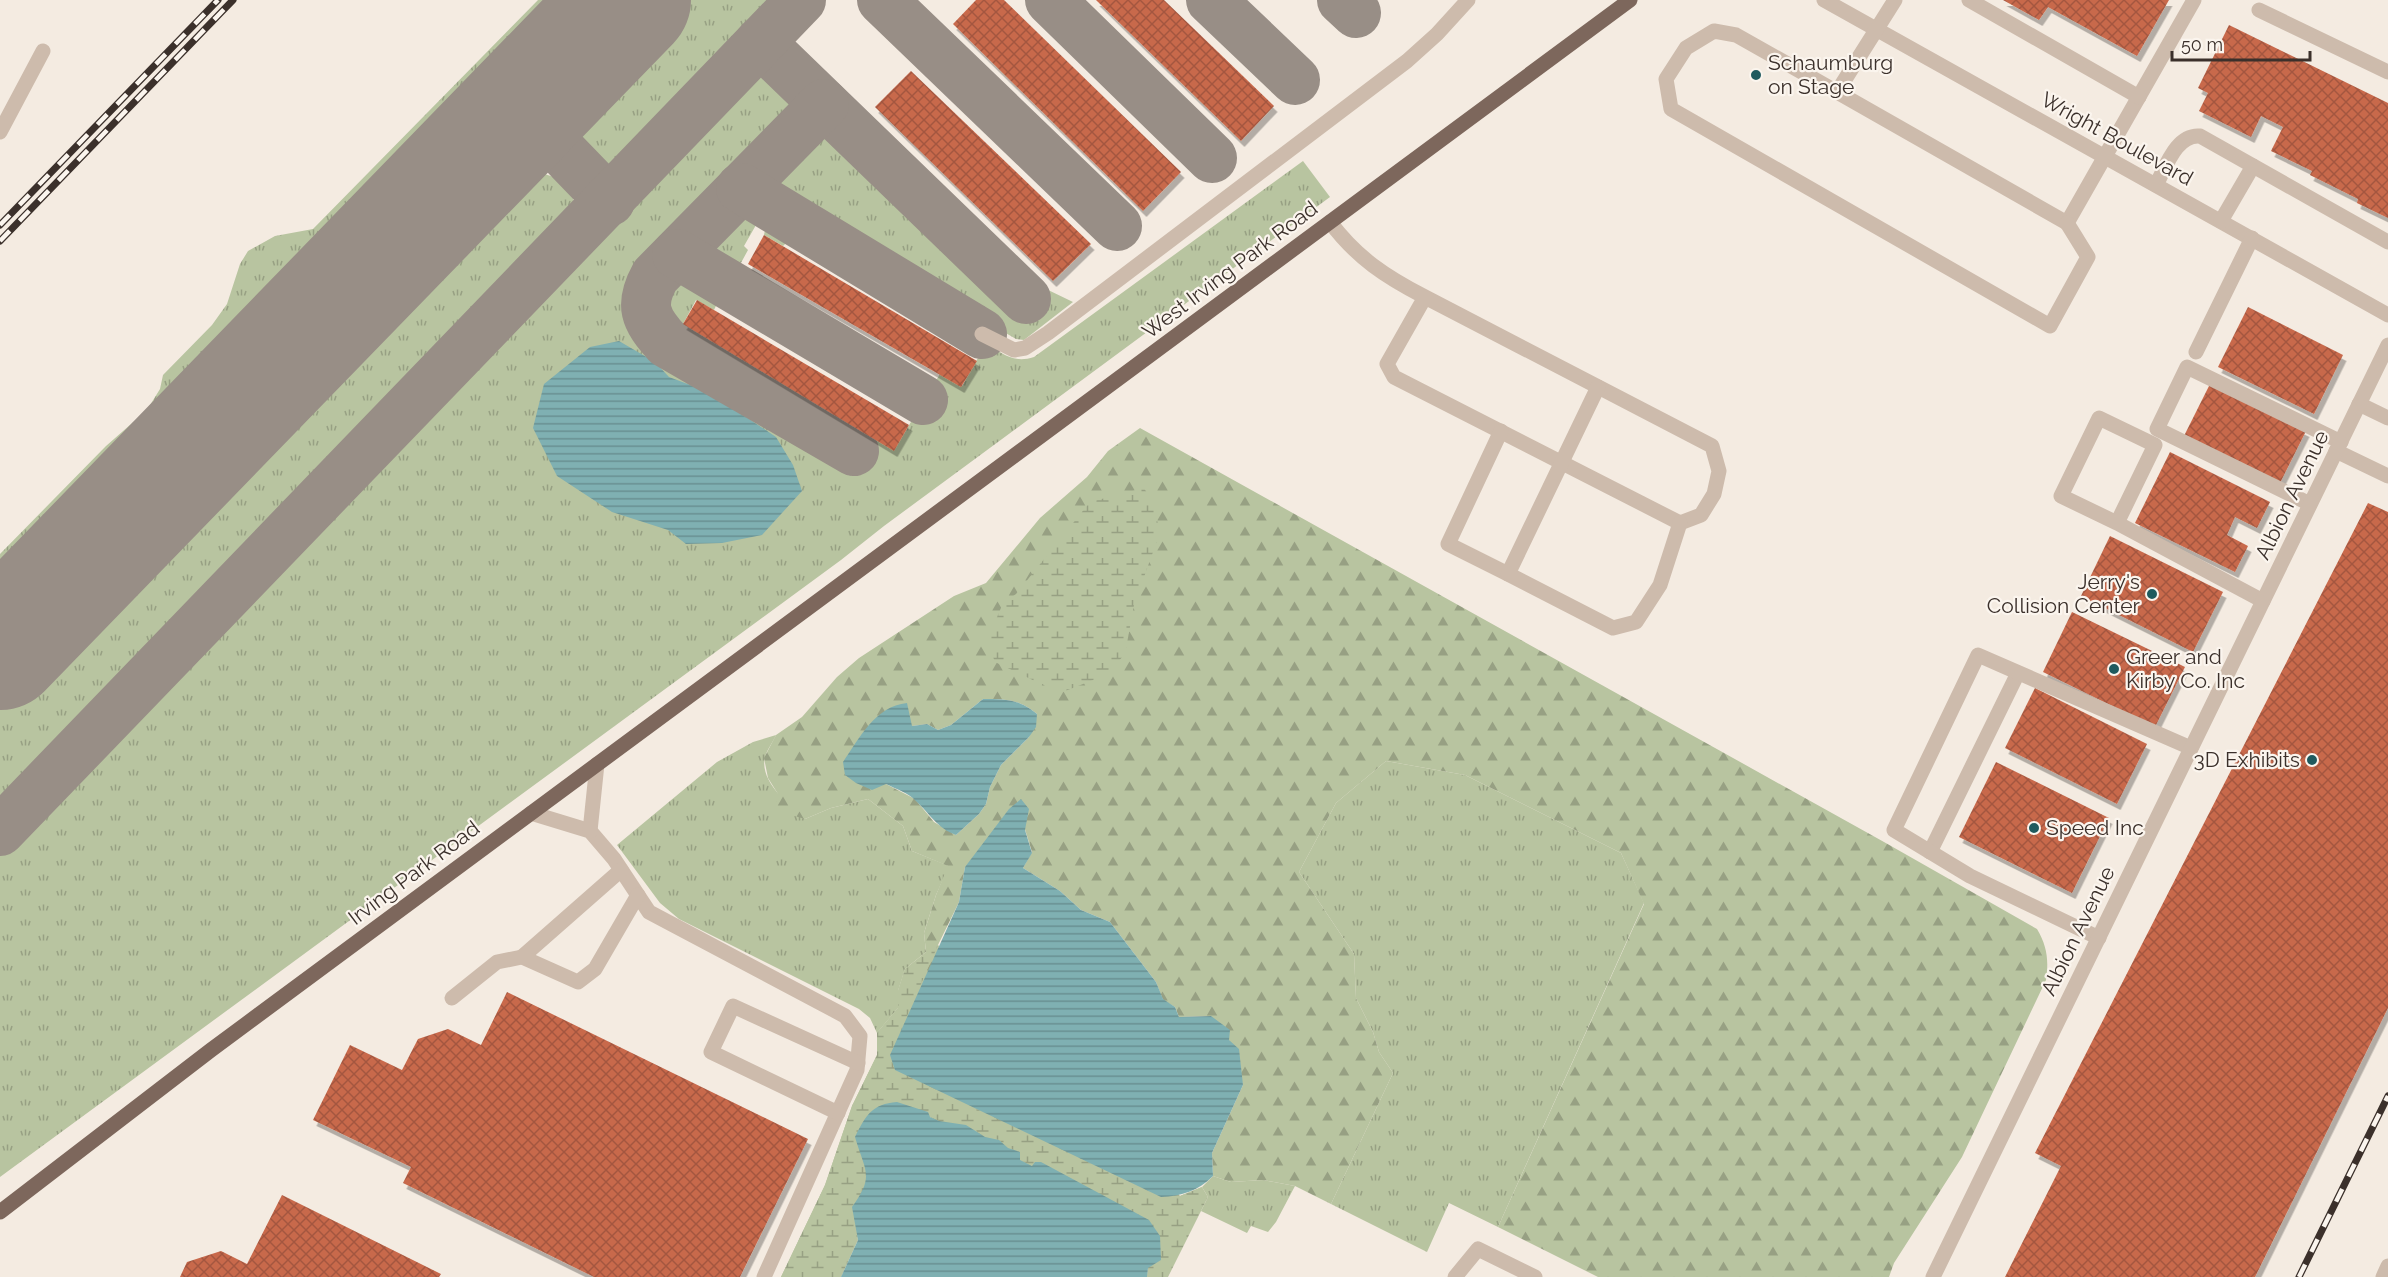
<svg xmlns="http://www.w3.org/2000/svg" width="2388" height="1277" font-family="Raleway,sans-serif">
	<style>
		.grass { fill: url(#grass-tufts) }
		.forest { fill: url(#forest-firs); fill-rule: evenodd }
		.wetland { fill: url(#wetland-marsh) }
		.water { fill: url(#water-rules) }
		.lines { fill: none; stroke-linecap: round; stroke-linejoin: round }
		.taxiway { stroke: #988e86; stroke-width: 50 }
		.runway { stroke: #988e86; stroke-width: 124 }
		.building { fill: url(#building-cross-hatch); filter: url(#shadow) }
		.minor { stroke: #cdbbac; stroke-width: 15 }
		.major { stroke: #7d675c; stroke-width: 15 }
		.rail-casing { stroke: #3b302b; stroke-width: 7 }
		.rail { stroke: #fbf5ee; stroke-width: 4.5; stroke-dasharray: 14; stroke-linecap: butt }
		.poi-dot { fill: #1f5a5e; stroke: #fbf5ee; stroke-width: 2 }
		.labels { text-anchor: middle; stroke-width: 4.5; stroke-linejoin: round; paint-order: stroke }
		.poi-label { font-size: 21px; fill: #3b302b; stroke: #fbf5ee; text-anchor: start }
		.street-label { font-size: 21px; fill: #3b302b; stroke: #fbf5ee }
	</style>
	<defs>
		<pattern id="grass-tufts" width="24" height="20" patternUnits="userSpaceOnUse" patternTransform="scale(1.5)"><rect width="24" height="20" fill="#b8c4a0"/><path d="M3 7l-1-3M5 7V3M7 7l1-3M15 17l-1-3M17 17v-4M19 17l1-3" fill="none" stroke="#97a083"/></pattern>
		<pattern id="forest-firs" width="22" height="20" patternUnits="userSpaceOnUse" patternTransform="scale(1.5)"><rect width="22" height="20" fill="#b8c4a0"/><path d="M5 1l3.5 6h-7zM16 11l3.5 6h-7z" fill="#97a083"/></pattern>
		<pattern id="wetland-marsh" width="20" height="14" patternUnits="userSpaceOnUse" patternTransform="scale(1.5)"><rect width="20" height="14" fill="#b8c4a0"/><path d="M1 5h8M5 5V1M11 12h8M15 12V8" fill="none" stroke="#97a083"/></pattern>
		<pattern id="water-rules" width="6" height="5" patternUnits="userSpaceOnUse" patternTransform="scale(1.5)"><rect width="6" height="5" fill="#7fb0b2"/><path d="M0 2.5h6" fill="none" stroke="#699091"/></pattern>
		<pattern id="building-cross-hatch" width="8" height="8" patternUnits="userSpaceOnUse" patternTransform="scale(1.5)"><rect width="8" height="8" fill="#c8694b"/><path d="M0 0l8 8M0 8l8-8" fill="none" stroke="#a4573f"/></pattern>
		<filter id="shadow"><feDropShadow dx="3.5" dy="6" stdDeviation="0" flood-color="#0004"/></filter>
	</defs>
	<rect width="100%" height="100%" fill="#f4ebe1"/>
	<g class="grass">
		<path d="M538 0H569L0 587V554L106 446 147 410 160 389 163 375 212 325 227 304 240 264 248 251 275 236 313 229Z"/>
		<path d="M688 0H780L618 166C611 168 607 168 599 166 573 160 575 128 583 108Z"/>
		<path d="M761 77 783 83 793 96 792 107 781 126 658 252 640 276 630 296 631 313 641 334 709 392 857 468 876 440 894 450 940 374 962 386 986 344C1003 353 1013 364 1034 357L1303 161 1330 197 884 526 841 560 0 1177V851L713 117 748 82Z"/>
		<path d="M816 130 830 135 843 144 1018 316 1044 288 1073 302 1024 340 1016 339 769 195C767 189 765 184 768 177 776 162 802 139 816 130Z"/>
		<path d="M529 172C558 173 587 190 567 222L0 804V709L508 186 520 176Z"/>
		<path d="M739 206C754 205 806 227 783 246L764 235 765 230 756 225 744 246 748 250 736 272C720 275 704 265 703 248L716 228Z"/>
		<path d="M676 272C693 273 708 284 722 293L714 310 696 300 683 324 690 328 684 338C668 331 656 321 653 303L661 285Z"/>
		<path d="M776 735C773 742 767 750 765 757 759 781 789 805 805 819L831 808 868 799 903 826 912 851 949 866 936 895 924 933 926 952 905 969 898 991V1008L877 1033 870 1018 859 1009 679 919 660 903 617 845 717 762 753 742Z"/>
		<path d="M1386 761 1465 775 1621 853 1644 903 1498 1227 1449 1203 1427 1252 1331 1204 1393 1073 1379 1052 1373 1032 1356 998 1354 954 1299 872 1336 803Z"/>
		<path d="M1213 1176 1231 1182 1263 1180 1295 1186 1276 1222 1268 1232 1251 1226 1247 1233 1201 1211 1208 1197 1202 1187Z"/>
	</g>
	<path class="forest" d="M1140 428 1884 842 2037 929C2047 946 2049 960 2046 980L1962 1157 1894 1263 1889 1277H1598L1498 1227 1644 904 1621 853 1465 775 1386 761 1336 803 1299 872 1354 954 1356 998 1373 1032 1379 1052 1393 1073 1331 1204 1295 1186 1263 1180 1231 1182 1213 1176 1212 1153 1243 1085 1229 1040 1211 1016 1179 1017 1175 1007 1163 1000 1156 982 1110 922 1081 910 1060 891 1023 868 1032 852 1023 823 965 867 959 902 938 945 1180 1196 1202 1187 1147 1277 1148 1268 913 1105 841 1277H781L825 1185 852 1106 877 1055V1033L898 1008V991L905 969 926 952 924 933 936 895 948 866 912 851 903 826 868 799 831 808 805 819 774 810 778 794 768 778 764 758 776 735 802 717 837 677 859 658 954 596 986 583 1040 518 1087 477 1108 451ZM983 699C1006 699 1019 699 1037 714L1029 737 1001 765 990 787 986 804 979 814 956 835 934 822 915 799 886 784 912 726 927 724 938 730 951 725Z"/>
	<g class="wetland">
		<path d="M1144 488C1153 503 1160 519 1158 538L1134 605 1125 654 1106 675 1060 693 995 662 987 641 1003 603 1016 594 1090 502Z"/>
		<path d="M938 945 890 1055 895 1070 1161 1197 1180 1196 1202 1187 1208 1197 1168 1277H1147L1148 1268 1032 1166 1020 1160 1019 1152 1008 1148 999 1140 985 1137 966 1125 939 1121 930 1117 861 1158C870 1184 868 1185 852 1207L858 1240 841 1277H781L825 1185 852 1106 877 1055V1033L898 1008V991L905 969Z"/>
	</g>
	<g class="water">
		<path d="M619 341 655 362 669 377 709 392 776 437 793 465 802 491 762 535 722 543 686 544 668 530 612 512 557 476 533 428 544 384 590 347Z"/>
		<path d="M983 699C1006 699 1019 699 1037 714L1036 727 1029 737 1001 765 990 787 986 804 979 814 956 835C937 828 930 814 916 801 909 793 896 789 886 784L872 790 856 783 845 775 843 762C859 739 875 706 907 703L912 726 927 724 938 730 951 725Z"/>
		<path d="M1021 799 1029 809 1025 830 1032 853 1023 868 1060 891 1081 910 1110 922 1156 982 1163 999 1175 1007 1179 1017 1211 1016 1230 1030 1229 1040 1239 1049 1243 1085 1212 1153 1213 1176C1198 1191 1182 1196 1161 1197L895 1070 890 1055 959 902 965 867 1009 809Z"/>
		<path d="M897 1102 928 1112 930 1117 939 1121 966 1125 985 1137 999 1140 1008 1148 1020 1152V1160L1032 1166 1035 1162H1041L1149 1220 1160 1236 1161 1260 1148 1268 1147 1277H841L858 1240 852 1207C875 1175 865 1172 855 1137 866 1115 872 1104 897 1102Z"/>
	</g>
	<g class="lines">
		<g class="taxiway">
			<path d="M882 0 1117 226"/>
			<path d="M1050 0 1212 158"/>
			<path d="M1211 0 1295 80"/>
			<path d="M1342 0 1356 13"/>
			<path d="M760 42 1026 299"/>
			<path d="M824 104 655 276C639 305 645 319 667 343L854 451"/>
			<path d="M522 110 610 201"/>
			<path d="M741 188 982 334"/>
			<path d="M677 254 923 400"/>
			<path d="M0 831 801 0"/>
		</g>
		<path class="runway" d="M0 648 629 0"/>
	</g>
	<g class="building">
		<path d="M976 0H1004L1181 172 1143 211 953 24Z"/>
		<path d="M1096 0H1164L1274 106 1241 141Z"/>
		<path d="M2003 0H2169L2137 56 2048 7 2039 20Z"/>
		<path d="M2229 25 2388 103V218L2357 203 2358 199 2310 175 2312 171 2271 151 2283 127 2261 116 2251 137 2199 111 2208 93 2198 88Z"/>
		<path d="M911 71 1091 244 1053 281 875 107Z"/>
		<path d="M764 235 977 361 961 387 748 264Z"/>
		<path d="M697 300 909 425 894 451 683 324Z"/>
		<path d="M2248 307 2343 355 2314 414 2218 367Z"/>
		<path d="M2210 384 2306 431 2280 483 2184 436Z"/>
		<path d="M2170 452 2270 502 2257 528 2235 517 2227 535 2248 546 2235 572 2135 523Z"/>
		<path d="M2368 503 2388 512V1008L2255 1277H2005L2061 1166 2035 1153Z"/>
		<path d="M2110 536 2223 592 2193 652 2081 596Z"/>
		<path d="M2072 612 2185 667 2155 727 2043 672Z"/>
		<path d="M2035 688 2147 744 2117 804 2005 748Z"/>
		<path d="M1996 762 2109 818 2072 893 1959 837Z"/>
		<path d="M507 992 808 1139 740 1277H594L403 1183 411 1167 313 1120 350 1045 402 1070 418 1039 448 1029 481 1045Z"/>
		<path d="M282 1195 441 1274 439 1277H180L187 1262 221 1251 247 1264Z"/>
	</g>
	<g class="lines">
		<g class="minor">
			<path d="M1824 0 2388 315"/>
			<path d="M1895 0 1837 92 2067 223 2194 0"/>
			<path d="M1969 0 2139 97"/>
			<path d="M2259 10 2388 72"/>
			<path d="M1837 92 1736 35 1714 31 1686 48 1666 79 1671 109 2050 326 2088 257 2067 223"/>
			<path d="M0 132 43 51"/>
			<path d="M2156 185C2166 167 2176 134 2200 136L2388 242"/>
			<path d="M2221 221 2253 166"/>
			<path d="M1330 222C1357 258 1386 277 1425 297L1712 446 1719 471 1714 494 1701 515 1680 523 1394 377 1387 364 1425 297"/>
			<path d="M982 334 1014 350 1025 348 1048 333 1407 61 1437 34 1468 0"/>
			<path d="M2196 352 2252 238"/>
			<path d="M2359 404 2388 418"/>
			<path d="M1501 431 1448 544 1508 574 1598 387"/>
			<path d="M2336 451 2388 476"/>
			<path d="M2310 504 2157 429 2187 367 2341 442"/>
			<path d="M2117 523 2061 496 2099 418 2155 445 2117 523 2263 601"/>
			<path d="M1508 574 1613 628 1636 622 1660 585 1680 523"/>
			<path d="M531 813 590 831 614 859 649 912 845 1016 860 1036 857 1070 764 1277"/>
			<path d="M590 831 597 764"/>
			<path d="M1930 852 2018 673"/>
			<path d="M2099 938 1970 876 1894 830 1978 655 2191 748"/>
			<path d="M522 957 621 870"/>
			<path d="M452 998 497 962 522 957 578 982 595 969 638 895"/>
			<path d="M838 1113 711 1052 733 1006 858 1063"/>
			<path d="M1455 1277 1478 1249 1535 1277"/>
			<path d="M1933 1277 2388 345"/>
			<path d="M2383 1277 2388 1266"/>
		</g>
		<path class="major" d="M0 1212 211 1050 1630 0"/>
		<g class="rail-casing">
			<g id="rail">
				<path d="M0 225 218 0"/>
				<path d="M0 241 233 0"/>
				<path d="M2299 1277 2388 1096"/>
			</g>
		</g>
		<use href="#rail" class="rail"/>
	</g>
	<g class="poi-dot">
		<circle cx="1756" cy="75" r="6"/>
		<circle cx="2152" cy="594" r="6"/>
		<circle cx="2114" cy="669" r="6"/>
		<circle cx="2312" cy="760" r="6"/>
		<circle cx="2034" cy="828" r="6"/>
	</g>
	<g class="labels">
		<g class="poi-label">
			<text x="1768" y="70">Schaumburg<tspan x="1768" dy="24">on Stage</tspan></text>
			<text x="2140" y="589" text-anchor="end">Jerry's<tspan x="2140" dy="24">Collision Center</tspan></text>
			<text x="2126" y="664">Greer and<tspan x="2126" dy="24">Kirby Co. Inc</tspan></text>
			<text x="2300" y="767" text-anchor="end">3D Exhibits</text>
			<text x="2046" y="835">Speed Inc</text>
		</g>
		<g class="street-label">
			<text transform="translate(2117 139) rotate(29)" y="7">Wright Boulevard</text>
			<text transform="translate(1230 270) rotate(-37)" y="7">West Irving Park Road</text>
			<text transform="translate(2292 495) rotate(-64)" y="7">Albion Avenue</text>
			<text transform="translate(414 873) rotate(-37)" y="7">Irving Park Road</text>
			<text transform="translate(2078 931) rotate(-64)" y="7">Albion Avenue</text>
		</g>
	</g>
	<path d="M2172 51v9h138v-9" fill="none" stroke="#3b302b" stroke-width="3"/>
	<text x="2181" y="51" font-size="18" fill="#3b302b" stroke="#fbf5ee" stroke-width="4.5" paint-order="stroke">50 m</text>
</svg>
